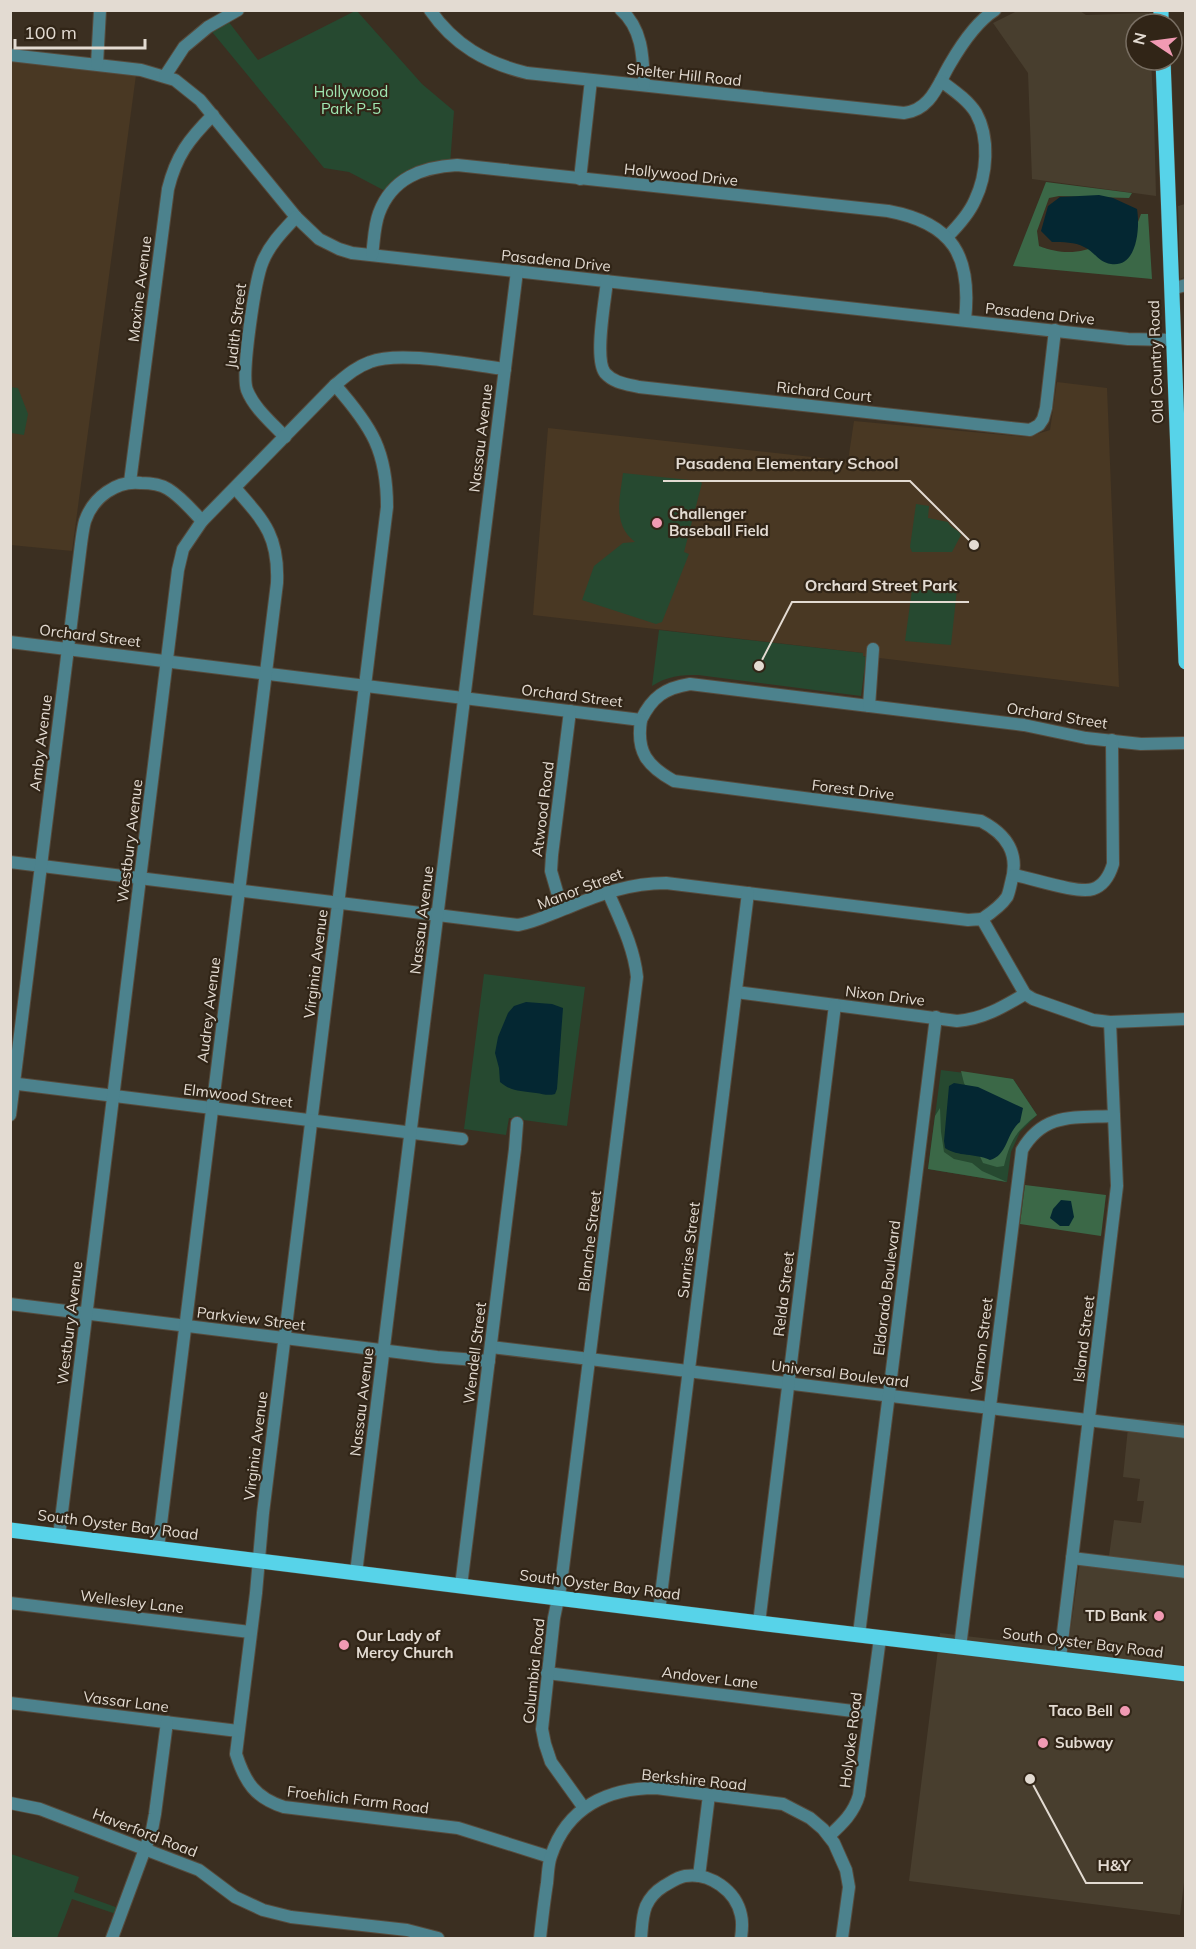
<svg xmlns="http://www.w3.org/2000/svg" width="1196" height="1949" font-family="Mulish,sans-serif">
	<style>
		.commercial { fill: #483e2e }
		.built { fill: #493823 }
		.green { fill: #264930 }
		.forest { fill: #3b6847 }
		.water { fill: #042732 }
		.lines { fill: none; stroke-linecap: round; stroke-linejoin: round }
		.minor-casing { stroke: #564b3d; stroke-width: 14 }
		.major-casing { stroke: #564b3d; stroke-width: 16 }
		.minor { stroke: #4c828d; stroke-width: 12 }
		.major { stroke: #57d3e9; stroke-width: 15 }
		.poi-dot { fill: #f19ab3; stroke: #312517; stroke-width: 2 }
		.labels { text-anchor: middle; stroke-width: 4.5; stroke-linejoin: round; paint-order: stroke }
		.street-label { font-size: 15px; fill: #e3dbd2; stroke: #312517 }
		.park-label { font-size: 15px; fill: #a0e7b2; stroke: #312517 }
		.poi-label { font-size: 15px; font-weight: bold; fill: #e3dbd2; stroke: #312517; text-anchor: start }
		.leader { fill: none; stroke: #e3dbd2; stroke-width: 2 }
		.callout-dot { fill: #e3dbd2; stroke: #312517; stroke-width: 2 }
		.callout-label { font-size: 16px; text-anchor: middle; font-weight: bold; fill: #e3dbd2; stroke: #312517; stroke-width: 4.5; stroke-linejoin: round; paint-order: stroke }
	</style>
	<rect width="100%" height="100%" fill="#3b2f21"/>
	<g class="commercial">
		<path d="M1019 10 1080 11 1086 15 1148 13V24H1136V60H1151L1154 117 1156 196 1032 179 1028 73 993 23Z"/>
		<path d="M1185 204V277L1180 279 1178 206Z"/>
		<path d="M1129 1418 1185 1423 1186 1867 1180 1915 909 1881 940 1633 1068 1648 1081 1554 1109 1556 1114 1520 1141 1523 1144 1501H1137L1140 1479 1123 1477Z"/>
	</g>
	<g class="built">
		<path d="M11 61 136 75 72 551 11 545Z"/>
		<path d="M1057 382 1107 388 1119 687 863 656V653L533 615 548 428 848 461 854 421 1027 437 1050 430Z"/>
	</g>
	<g class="green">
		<path d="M355 11H357L422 84 454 111 450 165 437 166 389 193 349 172 324 168 208 27 225 17 258 60Z"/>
		<path d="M10 387 18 388 28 414 24 435 11 433Z"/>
		<path d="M623 473 699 481 702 483 684 552 689 554 662 622 656 624 582 600 594 566 623 543 635 542C612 524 620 498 623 473Z"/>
		<path d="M916 504 929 506 928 518 948 522C950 528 958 529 961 535L952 552H912L910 547Z"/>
		<path d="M957 589 951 645 905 641 912 590Z"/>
		<path d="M659 630 863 653V656L866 657 861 696 698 675C681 675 667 676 652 686Z"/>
		<path d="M484 974 585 987 567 1126 509 1118 506 1135 464 1129Z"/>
		<path d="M941 1070 1013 1079 1037 1115 1020 1132 1011 1152 1007 1182 928 1169Z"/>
		<path d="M11 1854 79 1877 74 1892 121 1909 119 1915 72 1899 57 1938H11Z"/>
	</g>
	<g class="forest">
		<path d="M1046 182 1132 193 1129 198 1059 196 1049 198 1037 231 1039 246C1077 261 1100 245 1135 230L1141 214H1148L1152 279 1013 266Z"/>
		<path d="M961 1071 1013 1079 1037 1115C1016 1131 1010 1141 1004 1166L997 1167 983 1163 977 1150 976 1107 964 1083Z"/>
		<path d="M940 1108 941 1132 944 1152 954 1159 972 1163 982 1171 1007 1182 928 1169 935 1116Z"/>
		<path d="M1025 1185 1106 1195 1101 1236 1020 1224Z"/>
	</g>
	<g class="water">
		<path d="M1099 195 1113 198 1137 209C1140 226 1138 268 1111 264 1098 262 1094 251 1084 247 1075 242 1063 242 1052 242L1041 231 1048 206 1060 197Z"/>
		<path d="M526 1002 552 1004 563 1008 557 1089 555 1094C548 1096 543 1094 536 1093 521 1091 512 1092 500 1082L499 1068 495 1053 498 1037 508 1013 514 1006Z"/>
		<path d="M954 1083 978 1087 1023 1108 1020 1122C1006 1133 1008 1155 990 1160 975 1153 958 1157 945 1148L944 1141 949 1086Z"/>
		<path d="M1061 1200 1071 1201 1074 1217 1069 1226H1060L1050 1218 1053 1209Z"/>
	</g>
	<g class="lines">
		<g class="minor-casing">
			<g id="minor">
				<path d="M430 10C454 45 486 63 527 73L904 113C931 110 938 84 950 64 961 45 976 22 995 10"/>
				<path d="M621 10C643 29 643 59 644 85"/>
				<path d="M10 55 141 70 175 80 200 100 296 217 319 239 339 249 352 253 1128 339 1173 340"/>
				<path d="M97 64 100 10"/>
				<path d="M165 76 184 47 208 27 238 10"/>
				<path d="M941 81C953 90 968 100 976 113 990 138 987 175 975 200 969 214 958 226 947 237"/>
				<path d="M580 179 591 80"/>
				<path d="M372 255C374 242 374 226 379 213 392 178 422 167 457 165L888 211C953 223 972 256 965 320"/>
				<path d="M607 281C605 301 594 359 605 373 614 383 626 384 639 387L1030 430 1039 425 1043 419 1046 408 1055 330"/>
				<path d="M1171 289 1186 285"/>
				<path d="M335 385C372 427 387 451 387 507L263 1513 256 1593 236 1754C245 1782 255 1798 284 1807L458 1828 550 1857"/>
				<path d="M285 437C271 422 254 408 247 390 241 374 255 279 263 261 270 244 283 231 296 217"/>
				<path d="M130 482 168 189C176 156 189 139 213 115"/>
				<path d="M10 642 641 720C652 697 665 688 690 684L1024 725 1086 738 1141 744 1186 743"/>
				<path d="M869 706 873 649"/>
				<path d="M641 720C636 752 647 766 674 781L981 821C1006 834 1020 853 1011 883 1010 887 1009 893 1007 897 1001 906 991 913 982 919"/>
				<path d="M10 862 518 925C536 922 550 914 567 908 600 894 630 883 666 883L968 920 982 919 1025 994 1033 999 1093 1020 1110 1022 1186 1019"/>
				<path d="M1014 875C1032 878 1077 894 1093 889 1105 885 1110 874 1113 864L1112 740"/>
				<path d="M562 909 551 871 552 855 570 711"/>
				<path d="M736 992 957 1021C983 1019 1003 1007 1025 994"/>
				<path d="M10 1083 462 1139"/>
				<path d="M10 1115 81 544C82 537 83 528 85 521 93 497 117 480 141 483 151 483 160 484 168 489 181 497 192 510 202 521"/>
				<path d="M10 1304 437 1357 489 1361"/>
				<path d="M491 1347 1186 1432"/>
				<path d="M59 1536 178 570 183 549 202 521 335 385C346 376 356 367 370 362 401 350 470 365 505 369"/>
				<path d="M158 1548 277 583C279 536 264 521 235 488"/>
				<path d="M1072 1558 1186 1572"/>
				<path d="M356 1573 517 271"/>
				<path d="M461 1586 515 1149 517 1123"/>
				<path d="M10 1603 250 1632"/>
				<path d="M659 1611 748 893"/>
				<path d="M759 1623 835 1005"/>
				<path d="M859 1634 936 1017"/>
				<path d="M960 1647 1022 1150C1044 1112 1075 1118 1114 1116"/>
				<path d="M1060 1658 1117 1186 1110 1022"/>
				<path d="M547 1673 869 1713"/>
				<path d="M10 1703 238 1731"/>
				<path d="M10 1803 40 1809 199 1870 235 1897 263 1910 291 1917 407 1930 438 1938"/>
				<path d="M584 1808 551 1762 545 1744 542 1729 554 1618 561 1584 637 977C634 947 620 920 608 892"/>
				<path d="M829 1836C842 1824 854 1813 859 1795L880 1638"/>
				<path d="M699 1876 709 1795"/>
				<path d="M112 1938 152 1830 155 1814 167 1722"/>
				<path d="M540 1938C542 1920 544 1902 547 1883 548 1874 548 1864 551 1856 567 1807 608 1788 656 1788L783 1804 810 1818 823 1829 834 1843 846 1870 849 1887 842 1938"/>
				<path d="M641 1938C642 1928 642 1916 646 1906 650 1897 656 1891 664 1886 671 1882 678 1877 685 1876 710 1872 736 1891 741 1915 743 1923 742 1931 741 1938"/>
			</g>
		</g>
		<g class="major-casing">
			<g id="major">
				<path d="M1161 10V24"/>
				<path d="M1163 60 1186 662"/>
				<path d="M10 1530 759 1623 1186 1674"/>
			</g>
		</g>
		<use href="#minor" class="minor"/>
		<use href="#major" class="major"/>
	</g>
	<g class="poi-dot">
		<circle cx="657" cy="523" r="6"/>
		<circle cx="1159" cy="1616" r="6"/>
		<circle cx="344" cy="1645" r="6"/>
		<circle cx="1125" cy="1711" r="6"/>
		<circle cx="1043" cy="1743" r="6"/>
	</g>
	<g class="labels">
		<g class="street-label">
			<text transform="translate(684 75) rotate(6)" y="5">Shelter Hill Road</text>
			<text transform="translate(681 175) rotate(6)" y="5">Hollywood Drive</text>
			<text transform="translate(556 261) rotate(6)" y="5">Pasadena Drive</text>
			<text transform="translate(140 289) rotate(-83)" y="5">Maxine Avenue</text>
			<text transform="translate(1040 314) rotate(6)" y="5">Pasadena Drive</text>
			<text transform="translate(236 326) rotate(-83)" y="5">Judith Street</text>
			<text transform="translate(1156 362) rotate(-92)" y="5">Old Country Road</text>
			<text transform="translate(824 392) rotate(6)" y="5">Richard Court</text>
			<text transform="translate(481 438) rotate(-83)" y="5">Nassau Avenue</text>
			<text transform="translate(90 636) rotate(7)" y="5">Orchard Street</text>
			<text transform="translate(572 696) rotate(7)" y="5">Orchard Street</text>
			<text transform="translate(1057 716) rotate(9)" y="5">Orchard Street</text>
			<text transform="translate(41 743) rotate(-83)" y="5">Amby Avenue</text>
			<text transform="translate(853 790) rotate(7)" y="5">Forest Drive</text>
			<text transform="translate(543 809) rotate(-83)" y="5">Atwood Road</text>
			<text transform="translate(130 841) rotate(-83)" y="5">Westbury Avenue</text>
			<text transform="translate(580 889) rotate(-21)" y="5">Manor Street</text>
			<text transform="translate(422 920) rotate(-83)" y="5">Nassau Avenue</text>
			<text transform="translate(316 964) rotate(-83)" y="5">Virginia Avenue</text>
			<text transform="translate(885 996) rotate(7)" y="5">Nixon Drive</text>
			<text transform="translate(209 1010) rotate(-83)" y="5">Audrey Avenue</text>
			<text transform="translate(238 1096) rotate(7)" y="5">Elmwood Street</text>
			<text transform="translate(590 1241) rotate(-83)" y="5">Blanche Street</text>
			<text transform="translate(689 1250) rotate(-83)" y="5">Sunrise Street</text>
			<text transform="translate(887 1288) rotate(-83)" y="5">Eldorado Boulevard</text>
			<text transform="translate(784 1294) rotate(-83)" y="5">Relda Street</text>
			<text transform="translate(251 1319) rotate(7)" y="5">Parkview Street</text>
			<text transform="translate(70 1323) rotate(-83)" y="5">Westbury Avenue</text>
			<text transform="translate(1084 1339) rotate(-83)" y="5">Island Street</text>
			<text transform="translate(982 1345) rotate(-83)" y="5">Vernon Street</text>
			<text transform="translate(475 1353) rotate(-83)" y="5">Wendell Street</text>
			<text transform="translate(840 1374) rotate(7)" y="5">Universal Boulevard</text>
			<text transform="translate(362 1402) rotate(-83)" y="5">Nassau Avenue</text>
			<text transform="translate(256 1446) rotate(-83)" y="5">Virginia Avenue</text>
			<text transform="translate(118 1525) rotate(7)" y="5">South Oyster Bay Road</text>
			<text transform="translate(600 1585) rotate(7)" y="5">South Oyster Bay Road</text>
			<text transform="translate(132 1602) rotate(7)" y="5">Wellesley Lane</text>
			<text transform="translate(1083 1643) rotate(7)" y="5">South Oyster Bay Road</text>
			<text transform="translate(534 1671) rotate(-84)" y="5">Columbia Road</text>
			<text transform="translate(710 1678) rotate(7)" y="5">Andover Lane</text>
			<text transform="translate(126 1702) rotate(7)" y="5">Vassar Lane</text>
			<text transform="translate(851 1740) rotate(-83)" y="5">Holyoke Road</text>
			<text transform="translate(694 1780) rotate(6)" y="5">Berkshire Road</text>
			<text transform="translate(358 1800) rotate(7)" y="5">Froehlich Farm Road</text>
			<text transform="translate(145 1833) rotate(21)" y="5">Haverford Road</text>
		</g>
		<g class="park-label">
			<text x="351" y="97">Hollywood<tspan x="351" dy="17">Park P-5</tspan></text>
		</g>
		<g class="poi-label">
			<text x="669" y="519">Challenger<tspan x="669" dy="17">Baseball Field</tspan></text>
			<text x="1147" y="1621" text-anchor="end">TD Bank</text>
			<text x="356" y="1641">Our Lady of<tspan x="356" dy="17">Mercy Church</tspan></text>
			<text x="1113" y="1716" text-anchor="end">Taco Bell</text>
			<text x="1055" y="1748">Subway</text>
		</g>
	</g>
	<path class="leader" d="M974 545L910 481H663M759 666L792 602H969M1030 1779L1086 1883H1143"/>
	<g class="callout-dot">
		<circle cx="974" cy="545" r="6"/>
		<circle cx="759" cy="666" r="6"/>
		<circle cx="1030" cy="1779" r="6"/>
	</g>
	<g class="callout-label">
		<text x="787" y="469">Pasadena Elementary School</text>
		<text x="881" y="591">Orchard Street Park</text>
		<text x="1114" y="1871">H&amp;Y</text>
	</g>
	<rect width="1196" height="1949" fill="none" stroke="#e3dbd2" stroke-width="24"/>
	<g transform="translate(1154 42) rotate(283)"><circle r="28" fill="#312517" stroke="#786e62" stroke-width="1.5"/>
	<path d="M0-4.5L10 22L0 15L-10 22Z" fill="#f19ab3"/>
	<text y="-9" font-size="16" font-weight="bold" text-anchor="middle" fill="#e3dbd2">N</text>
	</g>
	<path d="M15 39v9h130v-9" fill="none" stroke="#e3dbd2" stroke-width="3"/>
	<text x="24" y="39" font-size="18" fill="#e3dbd2" stroke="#312517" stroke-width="4.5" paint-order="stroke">100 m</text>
</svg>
